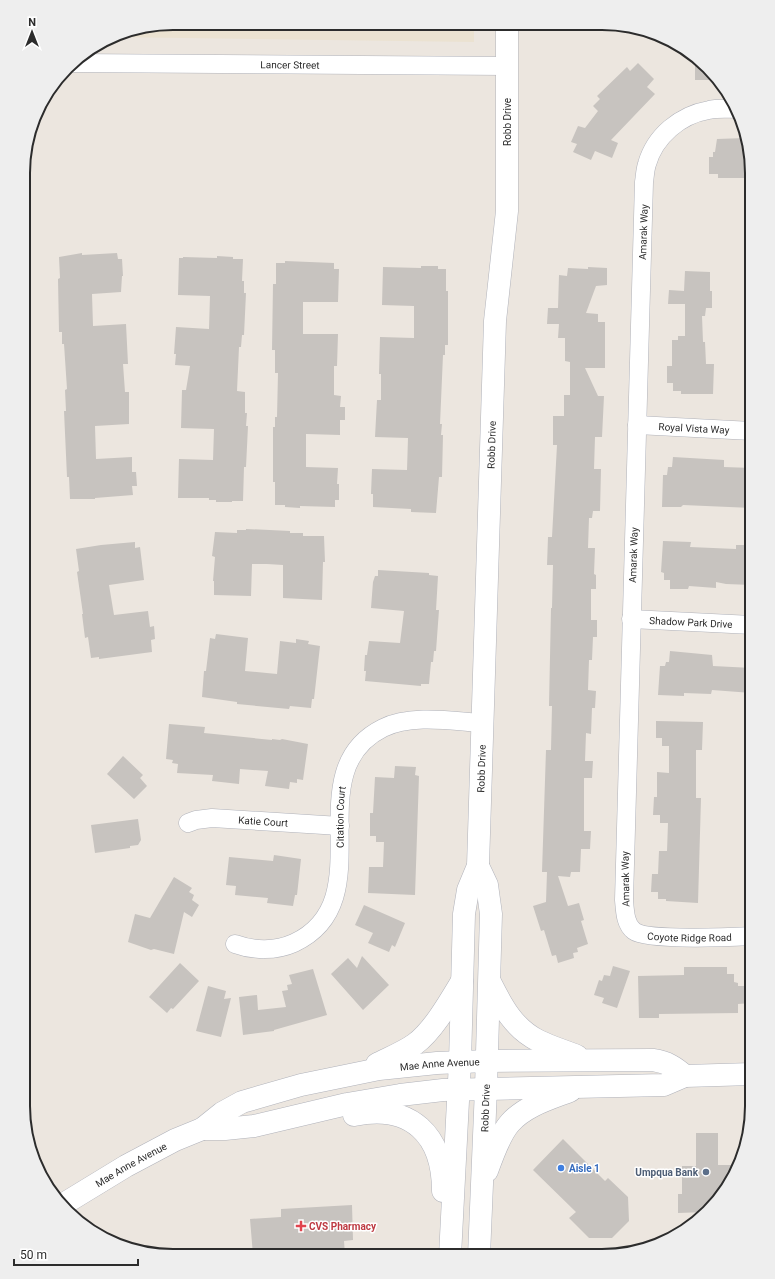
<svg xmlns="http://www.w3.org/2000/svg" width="775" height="1279" font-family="Roboto,sans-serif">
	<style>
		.education { fill: #ebe2d1 }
		.building { fill: #c7c3bf }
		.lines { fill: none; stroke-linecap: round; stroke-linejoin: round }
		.street-casing { stroke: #b0b2ba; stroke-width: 19 }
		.secondary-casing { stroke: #b0b2ba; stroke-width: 23 }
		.street { stroke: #fff; stroke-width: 18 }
		.secondary { stroke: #fff; stroke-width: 22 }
		.shop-dot { fill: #3f7fe0; stroke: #fff; stroke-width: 1.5 }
		.service-dot { fill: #5c6f8a; stroke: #fff; stroke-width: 1.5 }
		.health-dot { fill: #e0444e; stroke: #fff; stroke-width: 1.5 }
		.labels { text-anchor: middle; stroke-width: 3; stroke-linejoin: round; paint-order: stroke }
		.street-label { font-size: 10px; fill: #2c2c2c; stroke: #fff }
		.shop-label { font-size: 10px; font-weight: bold; fill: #366cbe; stroke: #fff; text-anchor: start }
		.service-label { font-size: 10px; font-weight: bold; fill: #4e5e75; stroke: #fff; text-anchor: end }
		.health-label { font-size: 10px; font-weight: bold; fill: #be3a42; stroke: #fff; text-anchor: start }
		.rim { fill: none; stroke: #2c2c2c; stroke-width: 2 }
	</style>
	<rect width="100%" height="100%" fill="#ece6df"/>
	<path class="education" d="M173 23 474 24V42L112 37 116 34Z"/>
	<g class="building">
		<path d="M695 56 703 64 720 80H695Z"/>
		<path d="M638 63 654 79 647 87 655 94 611 140 618 143 612 158 595 151 591 160 573 152 577 144 571 142 578 126 585 128 598 111 593 106 600 99 597 96 627 67 630 71Z"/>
		<path d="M745 138 752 178H718V174H709V157H713V152H715L717 139Z"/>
		<path d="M82 253V255L117 253 118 259H122L123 276H122L121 292 92 294 93 326 126 324 128 364H123L125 392H129V424L95 426 96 459 132 457V472H136L137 486H132L133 495 95 498V499H70L69 477H67L64 411H66L65 390 67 389 64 344H62V332H59L58 279 60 278 59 257Z"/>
		<path d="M217 256 233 257V259H243L242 281H244V293H246L244 335H242L241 347H239L237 391 245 392V413H247L246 426H248L246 467H244L243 501H232V502H216V500H209V498H178L179 459 213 460 214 429 181 428 182 390H186L190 366 175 365 176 354H174L176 327 209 329 210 296 178 295 179 258H183V257L217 258Z"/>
		<path d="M285 261 334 263V269H339L338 302H303V334H338L337 366H334V395L341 396 340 407H345V420H340V435L306 434V467L338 468 337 484H339V500H335V507L300 506V508L285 507V505H275V482H273V427H275V417H277L278 373H275V350H272L273 284H276V263H285Z"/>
		<path d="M421 266H438V269H446V291H448V345H445V355H443L440 424H442L441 435H443L442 477H439L436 513 411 512V509L373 507V494H371L372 469 407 470 408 438 375 437 377 400H381V374H379L380 337 414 338V306L382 305 383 267 421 268Z"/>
		<path d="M588 267 607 268V285L596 286 586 313 598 314V322H605V368H585L598 396H604L602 437H595L594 469H601L600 511H593L592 518H589L588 548H595L594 574 596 575V589H591V620H597V637H593L592 660H589L588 690 596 691 595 708H592L591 734 586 733 585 761H593L592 778H584V831H591L590 849H581L580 872H571L570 877 558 876 568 906 579 903 584 920 581 921 588 944 577 948 578 952 573 953 574 958 558 963 556 955 552 956 544 930 541 931 533 906 546 902 547 872H542L546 750H551L552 706H549L551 608H552L553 565H547L548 537H552L557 445H553V416H564V395H570V362L565 361V338H558L559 324H547L548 308H558L559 275 567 276 568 268 588 269Z"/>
		<path d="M685 271 710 272V291H712V308H706L705 316H702L703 342H705L706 364H714L713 394H681V391H673V383H667V366H672V340H678V336H685V304H668L669 290 684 291Z"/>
		<path d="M673 457 724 460V467L752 468V508L683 505 681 507H662L663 475H667L668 467H672Z"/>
		<path d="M246 529 290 531V533H303V536H324L325 562H323L322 600 283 598V565L267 564H252L251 596 214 595V581H213L215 557 212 556 215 532 237 533V530H246Z"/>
		<path d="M663 541 691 542 690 547 736 549V545H752V585L726 584 716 582V588L689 586 688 589H670V580H664V573L661 572Z"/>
		<path d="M135 542V548L140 547 144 580 109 585 114 615 148 611 150 627 154 626 155 639 151 640 152 652 99 659V657L91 658 88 637 85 638 82 614H83L77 572 79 571 76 549 101 545Z"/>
		<path d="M378 570 429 573V575L438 576 436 610H439L436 651H434L433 662H431L429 684H421V686L365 681 366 671H364L365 655H367L369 641 400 643 404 611 371 608 373 582 375 576H378Z"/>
		<path d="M216 634 248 638 245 671 277 674 280 641 296 643V639L309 641 308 644 320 646 314 699H312L311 708 290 706 289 709 237 704V702L202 697 204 671H206L210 638 215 639Z"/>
		<path d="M670 651 712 655 713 666 752 668V693L712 690 711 694 684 693V696L658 695 660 666H665L666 662H669Z"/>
		<path d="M656 721 703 722 702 750H696V798H701L698 903 666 901V899H658V892H651L652 874H658L659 851H667L668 823H660V815H653L654 797H657V772L669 773V746H662V738H656Z"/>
		<path d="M169 724 205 727 204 733 272 740V739L280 740 282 739 308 744 303 780 297 779V783L290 782 289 789 265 786 268 771 240 769 239 784 212 781 213 775 177 773 178 764 172 763 173 760 166 759Z"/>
		<path d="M123 756 143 775 140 778 147 786 134 799 107 774Z"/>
		<path d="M395 766 416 767 415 775 419 776 415 895 368 893 369 867H383L384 842H376V836H370V813H373L375 777 394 778Z"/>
		<path d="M138 819 141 840 138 845 130 846V848L95 853 91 825Z"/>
		<path d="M274 855 301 859 297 895H295L293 906 267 903 268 898 235 895 236 886 226 885 229 857 273 861Z"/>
		<path d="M174 877 192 888 189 892 194 895 192 900 199 905 192 917 184 912 174 954 154 949 151 950 128 942 135 914 150 918Z"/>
		<path d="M364 905 405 923 395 947 392 945 389 952 368 943 373 933 355 925Z"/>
		<path d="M362 956 389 985 363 1010 331 974 348 958 357 968Z"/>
		<path d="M180 963 199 981 173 1009 171 1008 167 1013 149 997Z"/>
		<path d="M613 966 630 971 617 1008 602 1003 604 998 594 995 599 980 602 981 604 975 610 976Z"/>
		<path d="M684 967H727V974H734V982L738 983V986H752V1003L738 1004V1013L659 1014V1018H639L638 976 684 975Z"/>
		<path d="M313 969 327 1015 274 1030V1031L243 1035 239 997 257 995 258 1010 286 1007 282 991 288 990 287 985 292 984 289 975Z"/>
		<path d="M208 986 226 991 224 999 231 998 221 1037 196 1031Z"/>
		<path d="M696 1133H718V1165H731V1178L721 1197 706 1212 678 1213V1194H682V1166H696Z"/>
		<path d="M563 1139 605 1181 608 1178 628 1197 629 1221 612 1238H589L569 1218 576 1212 533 1170Z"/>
		<path d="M352 1205 353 1240 344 1241 345 1255H253L250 1219 281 1217V1209Z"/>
	</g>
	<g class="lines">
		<g class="street-casing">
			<g id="street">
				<path id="s1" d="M72 63 507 66"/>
				<path id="s2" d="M737 109C728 109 718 108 709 110 680 115 655 136 647 164 645 170 645 176 644 182L624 900C625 911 625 924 634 931 647 941 732 937 752 936"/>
				<path id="s3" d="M637 425 752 431"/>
				<path id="s4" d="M631 619 752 625"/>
				<path id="s5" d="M188 823 196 820 212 818 340 826"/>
				<path id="s6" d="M235 944C254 951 276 951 294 943 386 900 294 772 383 728 411 714 452 721 482 723"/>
			</g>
		</g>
		<g class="secondary-casing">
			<g id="secondary">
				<path d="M478 866 487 885 491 914 486 1088 479 1256"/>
				<path d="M490 982C502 1006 514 1029 539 1041 551 1047 565 1051 577 1056"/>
				<path d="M377 1064C389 1058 404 1052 415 1044 433 1031 450 1001 462 981"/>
				<path d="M354 1115C411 1103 443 1135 443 1191"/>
				<path d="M202 1129H225L254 1126 347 1104 400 1095 443 1090 664 1085 685 1076 752 1074"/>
				<path d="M487 1171C492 1157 500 1134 510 1123 525 1106 549 1099 570 1091"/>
				<path id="s7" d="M62 1205 126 1166 175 1140 202 1129 222 1113 242 1102 301 1085 379 1069 437 1063 487 1061 653 1060C667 1062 675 1067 685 1076"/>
				<path id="s8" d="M450 1256 460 1062 464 914 468 890 478 866 495 321 507 211V24"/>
			</g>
		</g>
		<use href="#street" class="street"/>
		<use href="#secondary" class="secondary"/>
	</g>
	<circle class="shop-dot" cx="561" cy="1168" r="4"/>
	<circle class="service-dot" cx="706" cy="1172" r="4"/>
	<path class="health-dot" d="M299 1220h4v4h4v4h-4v4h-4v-4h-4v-4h4z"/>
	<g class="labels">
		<g class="street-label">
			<text dy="4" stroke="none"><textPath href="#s1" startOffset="218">Lancer Street</textPath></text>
			<text transform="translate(507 122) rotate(-90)" y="4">Robb Drive</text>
			<text transform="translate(643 232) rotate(-88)" y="4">Amarak Way</text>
			<text dy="4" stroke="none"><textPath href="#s3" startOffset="57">Royal Vista Way</textPath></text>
			<text dy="4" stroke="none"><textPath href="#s8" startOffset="814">Robb Drive</textPath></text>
			<text transform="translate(633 555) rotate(-88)" y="4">Amarak Way</text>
			<text dy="4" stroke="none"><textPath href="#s4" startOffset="60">Shadow Park Drive</textPath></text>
			<text dy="4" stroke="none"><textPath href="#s8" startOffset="490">Robb Drive</textPath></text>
			<text dy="4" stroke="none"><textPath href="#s6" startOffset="204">Citation Court</textPath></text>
			<text dy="4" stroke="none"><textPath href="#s5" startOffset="76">Katie Court</textPath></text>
			<text transform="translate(625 879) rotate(-91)" y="4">Amarak Way</text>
			<text dy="4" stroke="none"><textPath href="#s2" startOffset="941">Coyote Ridge Road</textPath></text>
			<text dy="4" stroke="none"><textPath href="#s7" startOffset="410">Mae Anne Avenue</textPath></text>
			<text transform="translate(485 1108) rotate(-88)" y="4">Robb Drive</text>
			<text dy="4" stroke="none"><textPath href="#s7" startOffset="80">Mae Anne Avenue</textPath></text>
		</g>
		<g class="shop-label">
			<text x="569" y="1172">Aisle 1</text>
		</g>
		<g class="service-label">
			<text x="698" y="1176">Umpqua Bank</text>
		</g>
		<g class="health-label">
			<text x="309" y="1230">CVS Pharmacy</text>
		</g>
	</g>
	<path d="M0 0H775V1279H0ZM173 30H602A143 143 0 0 1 745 173V1106A143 143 0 0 1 602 1249H173A143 143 0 0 1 30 1106V173A143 143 0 0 1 173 30Z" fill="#eee" fill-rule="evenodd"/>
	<path class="rim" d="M173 30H602A143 143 0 0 1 745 173V1106A143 143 0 0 1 602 1249H173A143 143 0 0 1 30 1106V173A143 143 0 0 1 173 30Z"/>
	<g transform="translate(32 32)" stroke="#ffffff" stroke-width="3" paint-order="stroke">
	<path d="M0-3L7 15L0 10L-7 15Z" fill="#2c2c2c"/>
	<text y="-6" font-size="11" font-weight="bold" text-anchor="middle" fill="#2c2c2c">N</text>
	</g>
	<path d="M14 1259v6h124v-6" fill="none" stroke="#2c2c2c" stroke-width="2"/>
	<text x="20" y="1259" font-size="12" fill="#2c2c2c" stroke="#ffffff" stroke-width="3" paint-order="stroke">50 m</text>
</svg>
